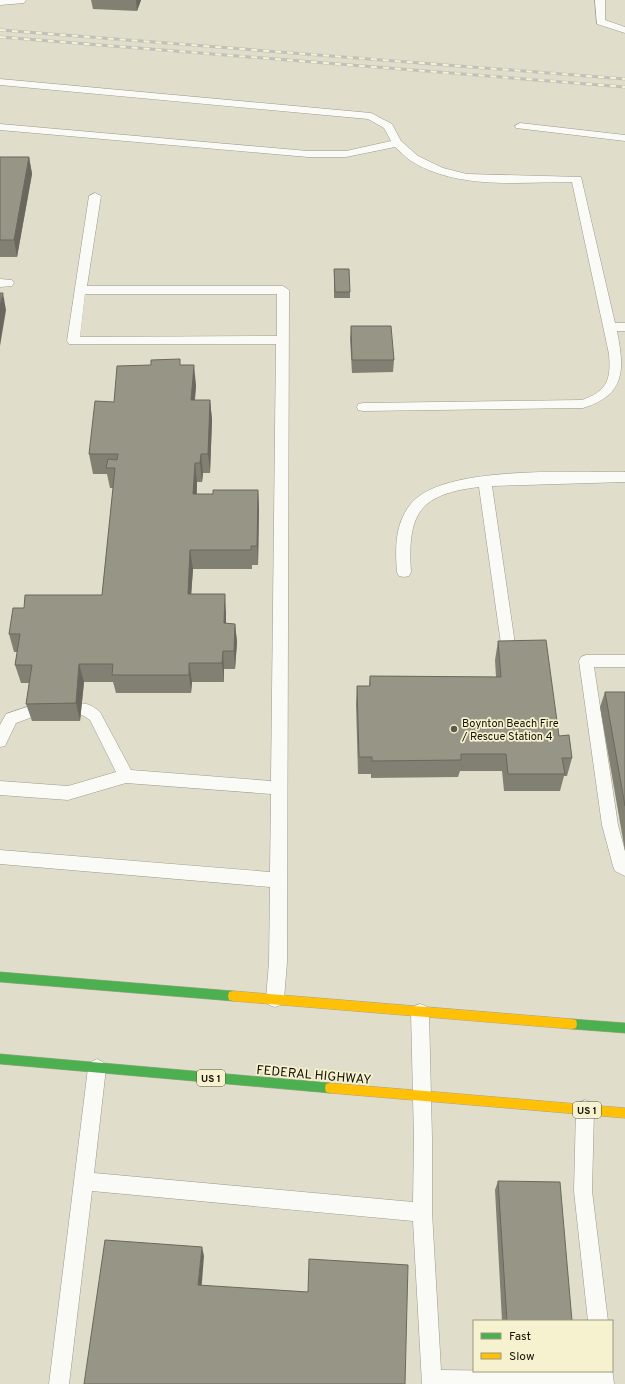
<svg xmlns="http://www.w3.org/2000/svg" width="625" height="1384" font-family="Overpass,sans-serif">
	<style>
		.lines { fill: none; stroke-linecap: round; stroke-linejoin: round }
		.lane-casing { stroke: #9c9a8c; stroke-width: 1 }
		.street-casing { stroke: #9c9a8c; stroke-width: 1 }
		.fast-casing { stroke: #a5a28e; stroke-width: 1 }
		.slow-casing { stroke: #a5a28e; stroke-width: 1 }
		.lane { fill: #fafaf7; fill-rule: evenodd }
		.street { fill: #fafaf7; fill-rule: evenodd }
		.fast { fill: #4caf50; fill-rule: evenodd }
		.slow { fill: #ffc107; fill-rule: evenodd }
		.rail-casing { stroke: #c1c1bc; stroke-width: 3 }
		.rail { stroke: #f6f1ce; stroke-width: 2; stroke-dasharray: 6; stroke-linecap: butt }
		.wall { fill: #828073 }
		.shaded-wall { fill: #6a685e }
		.building { fill: #979586; stroke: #6a685e }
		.poi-dot { fill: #5b594b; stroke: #f6f1ce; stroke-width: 1.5 }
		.labels { text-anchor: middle; stroke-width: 3.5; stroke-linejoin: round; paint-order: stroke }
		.shield { fill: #f6f1ce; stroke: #585542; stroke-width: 1 }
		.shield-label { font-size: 10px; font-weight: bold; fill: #141206 }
		.poi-label { font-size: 11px; fill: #141206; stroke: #f6f1ce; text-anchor: start }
		.near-street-label { font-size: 13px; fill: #141206; stroke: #f6f1ce }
	</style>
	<rect width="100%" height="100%" fill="#e0ddca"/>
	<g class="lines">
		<g class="lane-casing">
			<g id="lane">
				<path d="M595 0H605V20L625 27V33L597 24Z"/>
				<path d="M0 79 371 113 392 124 401 141 418 156 443 168 467 174 581 177 615 323H625V331H617C625 371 625 395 583 408L363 411 358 410 357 407 358 404 363 403 582 400C608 391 611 379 609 354L572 182C519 182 458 190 411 161 405 157 400 151 395 147L346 157H308L0 130V124L308 151H346L391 141 384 128 368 119 0 85Z"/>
				<path d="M520 123 625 135V141L516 128 515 126Z"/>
				<path d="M95 193 101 196 87 286H283L289 290 287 962 284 999 281 1005 275 1007 269 1005 266 999 269 962 270 887 0 864V850L270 872 271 794 126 783 68 800 0 795V781L68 786 116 772 90 720 84 716 76 713 73 709 76 705C85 701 93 706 100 712L131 770 271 781 276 344H69L67 341 89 196ZM85 294H277V336L80 337Z"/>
				<path d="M0 279 12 280 14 283 12 286 0 287Z"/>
				<path d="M625 472V482L492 486 516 651 514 655 509 657 504 655 502 651 479 487C420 494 407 513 411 572L409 576 404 577 399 576 397 572C395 549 395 524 410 505 440 464 576 473 625 472Z"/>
				<path d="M586 655H625V667H594L618 825 625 851V876L615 871 613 866 602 825 579 661 581 657Z"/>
				<path d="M33 705 38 707 41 711 38 715 16 723 5 746 0 747V725L6 714Z"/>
				<path d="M420 1004 426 1006 429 1012 432 1139V1212L441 1370 593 1372 612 1371V1368L614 1384H422L413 1221 92 1191 69 1384H49L88 1068 91 1062 97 1059 103 1062 106 1068 94 1173 413 1202 414 1139 411 1012 414 1006Z"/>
				<path d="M585 1100 591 1103 594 1109 592 1191 608 1321H588L574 1191 576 1109 579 1103Z"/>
			</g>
		</g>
		<g class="street-casing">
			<path id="street" d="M0 0H26L24 3 0 5Z"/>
		</g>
		<g class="fast-casing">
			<g id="fast">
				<path d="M0 972 233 991 237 992 238 996 237 1000 233 1001 0 982Z"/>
				<path d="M572 1019 625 1023V1033L572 1029 568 1028 567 1024 568 1020Z"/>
				<path d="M0 1054 330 1083 334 1084 335 1088 334 1092 330 1093 0 1064Z"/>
			</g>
		</g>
		<g class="slow-casing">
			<g id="slow">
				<path d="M233 991 572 1019 576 1020 577 1024 576 1028 572 1029 233 1001 229 1000 228 996 229 992Z"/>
				<path d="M330 1083 625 1108V1118L330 1093 326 1092 325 1088 326 1084Z"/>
			</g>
		</g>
		<use href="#lane" class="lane"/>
		<use href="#street" class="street"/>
		<use href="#fast" class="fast"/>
		<use href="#slow" class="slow"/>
		<g class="rail-casing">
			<g id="rail">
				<path d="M0 30 625 79"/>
				<path d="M0 37 625 87"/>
			</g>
		</g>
		<use href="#rail" class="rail"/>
	</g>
	<g class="wall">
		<path d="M91 0H141L137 11 93 9Z"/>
		<path d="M0 157H29L32 174 17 257H0Z"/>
		<path d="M334 269 350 292V298H334Z"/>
		<path d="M351 326 394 360 393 372 352 373 350 339Z"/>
		<path d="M180 365 196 385 195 400H210L212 420 210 473H203L202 482H197V494H213L258 490 259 509 258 565H252V569H193L191 594 226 612V624H235L237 642 235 669H224V682H192L191 693H116L113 682H84L80 721H32L26 704 29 683H21L15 665 17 652H14L9 634 24 608 102 595 113 488H110L107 474H93L89 454 114 402Z"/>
		<path d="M498 641 559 736 572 758 567 776H564L560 791H504L502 771H460L458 777 371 778V774H358L356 704 357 686H369L370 676 496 677 495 660Z"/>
		<path d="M605 692H625V851L600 707Z"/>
		<path d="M498 1181 572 1321H502L495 1190Z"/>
	</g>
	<g class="shaded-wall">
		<path d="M136 0H141L137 11Z"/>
		<path d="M29 157 32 174 17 257 14 240Z"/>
		<path d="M3 293 6 310 0 346V307Z"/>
		<path d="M194 365 196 385 193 420 191 400Z"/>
		<path d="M210 400 212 420 210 473 208 454Z"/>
		<path d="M201 454 203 473 202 482 200 463Z"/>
		<path d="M195 463 197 482 195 513 193 494Z"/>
		<path d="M258 490 259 509 258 565 257 546Z"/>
		<path d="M190 550 193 569 190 612 188 594Z"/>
		<path d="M225 594 226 612V642L224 623Z"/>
		<path d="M235 624 237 642 235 669 234 651Z"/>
		<path d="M223 651 224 669V682L222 663Z"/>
		<path d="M189 663 192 682 191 693 189 675Z"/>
		<path d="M79 664 84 682 80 721 76 703Z"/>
		<path d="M202 1247 204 1256 201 1294 198 1285Z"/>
	</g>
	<g class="building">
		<path d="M0 157H29L14 240H0Z"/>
		<path d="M334 269H349L350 292H335Z"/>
		<path d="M0 293H3L0 307Z"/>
		<path d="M351 326H391L394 360H352Z"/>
		<path d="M180 359V365H194L191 400H210L208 454H201L200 463H195L193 494H213V490H258L257 546H251V550H190L188 594H225L224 623 235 624 234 651H223L222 663H189V675H112L113 664H79L76 703 26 704 32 665H15L20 634H9L13 608H24L25 595H102L115 468H106L108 459 117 460 118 454H89L95 401 114 402 117 366 151 365V360Z"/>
		<path d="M546 640 559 736 569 735 572 758H562L565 774H508L506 754H461V760L372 761V757H359L357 686H370V676L501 677 498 641Z"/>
		<path d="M605 692H625V806Z"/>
		<path d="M498 1181 560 1182 572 1321H507Z"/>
		<path d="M105 1240 202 1247 198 1285 308 1292 309 1259 408 1265 405 1384H84Z"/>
	</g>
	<circle class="poi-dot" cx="454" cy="729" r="4"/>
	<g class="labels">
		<g class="shield">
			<rect x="197" y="1070" width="28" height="16" rx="3"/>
			<rect x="573" y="1102" width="28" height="16" rx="3"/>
		</g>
		<g class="shield-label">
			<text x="211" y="1082">US 1</text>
			<text x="587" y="1114">US 1</text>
		</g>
		<g class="poi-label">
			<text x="462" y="727">Boynton Beach Fire<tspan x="462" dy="13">/ Rescue Station 4</tspan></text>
		</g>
		<g class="near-street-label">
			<text transform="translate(314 1074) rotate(5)" y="5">FEDERAL HIGHWAY</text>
		</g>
	</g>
	<rect x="473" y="1320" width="140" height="52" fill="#f6f1ce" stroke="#9c987e"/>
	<rect x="481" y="1333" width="20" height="6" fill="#4caf50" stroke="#9c987e"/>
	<text x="509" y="1340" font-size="12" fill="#141206">Fast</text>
	<rect x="481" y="1353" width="20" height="6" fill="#ffc107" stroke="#9c987e"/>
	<text x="509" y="1360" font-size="12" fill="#141206">Slow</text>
</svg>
